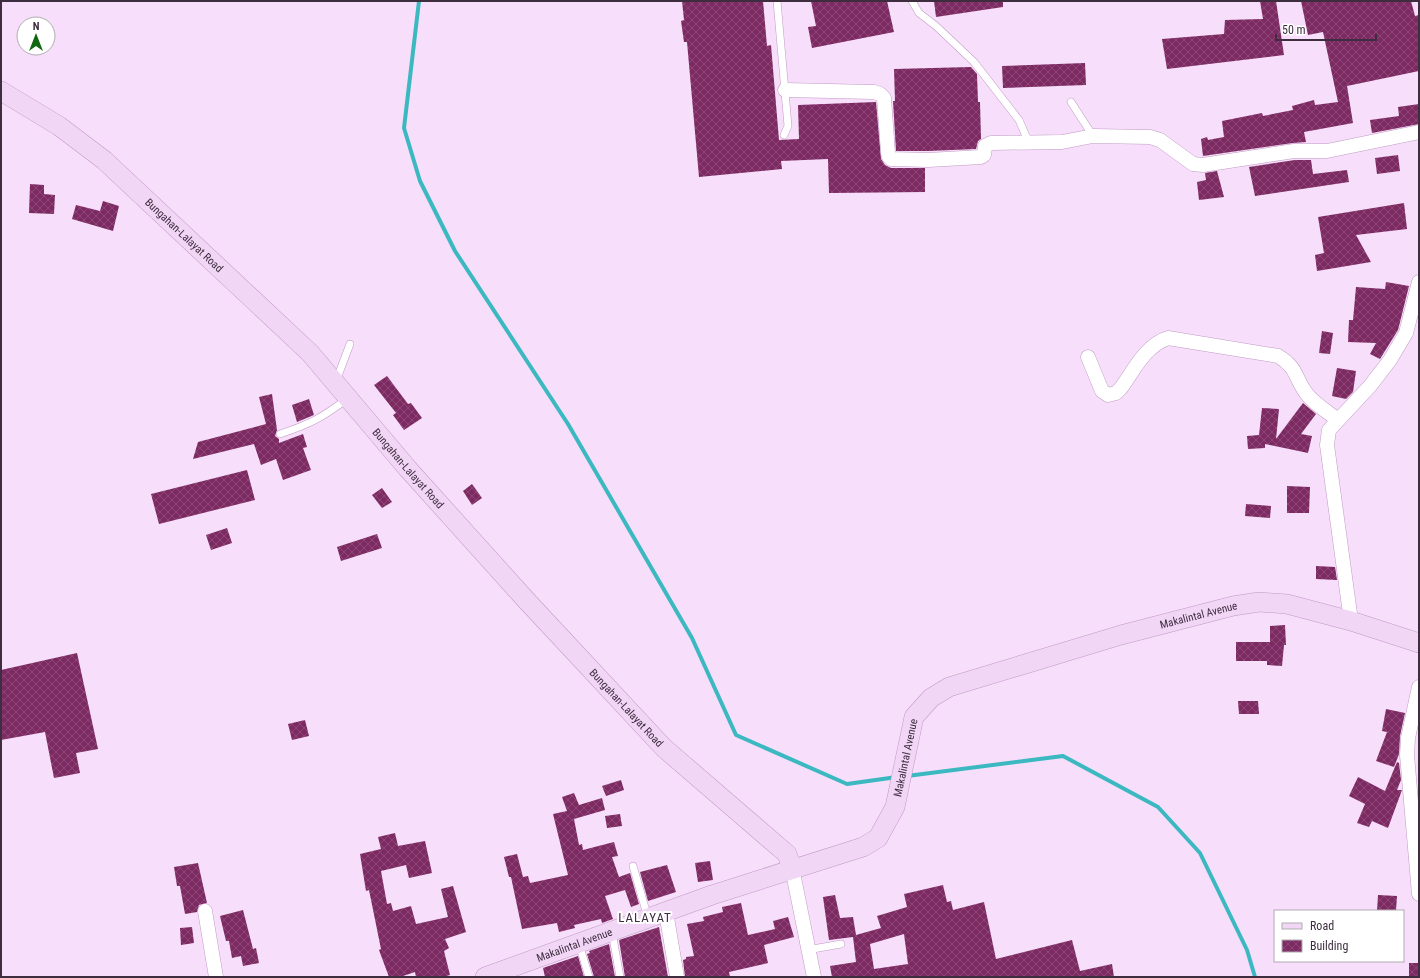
<svg xmlns="http://www.w3.org/2000/svg" width="1420" height="978" font-family="'Roboto Condensed',sans-serif">
	<style>
		.lines { fill: none; stroke-linecap: round; stroke-linejoin: round }
		.stream { stroke: #3cb8c1; stroke-width: 4 }
		.building { fill: url(#building-cross-hatch); fill-rule: evenodd }
		.lane-casing { stroke: #c09ac5; stroke-width: 8 }
		.street-casing { stroke: #c09ac5; stroke-width: 15 }
		.secondary-casing { stroke: #c09ac5; stroke-width: 20 }
		.lane { stroke: #fff; stroke-width: 7 }
		.street { stroke: #fff; stroke-width: 14 }
		.secondary { stroke: #f2d6f6; stroke-width: 19 }
		.labels { text-anchor: middle; stroke-width: 4; stroke-linejoin: round; paint-order: stroke }
		.street-label { font-size: 11px; fill: #3d2d3f; stroke: #fff }
		.quarter-label { font-size: 13px; letter-spacing: 1px; fill: #3d2d3f; stroke: #fff }
	</style>
	<defs>
		<pattern id="building-cross-hatch" width="8" height="8" patternUnits="userSpaceOnUse"><rect width="8" height="8" fill="#7d2962"/><path d="M0 0l8 8M0 8l8-8" fill="none" stroke="#8b4776"/></pattern>
	</defs>
	<rect width="100%" height="100%" fill="#f7defa"/>
	<g class="lines">
		<g class="stream">
			<path d="M419 1 404 128 420 181 455 251 568 424 692 638 736 735 847 784 897 777"/>
			<path d="M907 776 1063 756 1158 807 1200 853 1247 950 1255 977"/>
		</g>
	</g>
	<g class="building">
		<path d="M682 1H763L767 46 771 45 779 140 799 139 798 105 876 102 881 159 885 165 891 168H925V192L829 193 828 159 781 161 782 169 699 177 687 42H684L681 21 684 20Z"/>
		<path d="M811 1H887L894 32 812 48 808 27 816 26Z"/>
		<path d="M934 1H1003V7L936 17Z"/>
		<path d="M1260 1H1276L1284 55 1167 69 1162 39 1224 34 1225 20 1263 19Z"/>
		<path d="M1301 1H1411L1415 16 1419 15V71L1347 86 1353 123 1304 132 1306 142 1293 143 1203 156 1201 139 1207 137 1208 140 1224 137 1222 121 1262 113 1263 116 1293 110 1292 106 1314 100 1315 105 1338 102 1323 32 1308 35Z"/>
		<path d="M1085 63 1086 85 1003 88 1002 66Z"/>
		<path d="M971 67 977 74 978 102H980L981 139 978 141 976 149 928 151H896L893 101H895L894 69Z"/>
		<path d="M1419 104V124L1372 133 1370 120 1399 116 1398 107Z"/>
		<path d="M1398 155 1400 171 1377 174 1375 158Z"/>
		<path d="M1295 160H1311L1313 174 1347 170 1349 182 1255 196 1249 167Z"/>
		<path d="M1217 171 1224 197 1199 200 1197 182 1206 180 1205 173Z"/>
		<path d="M30 184 44 185V194L55 195 54 214 29 213Z"/>
		<path d="M103 201 119 206 113 231 72 219 76 205 100 211Z"/>
		<path d="M1404 203 1407 229 1356 235 1371 262 1317 271 1315 255 1324 253 1318 217Z"/>
		<path d="M1386 282 1409 286 1398 330 1380 359 1370 354 1376 343 1348 342 1349 320H1353L1356 287 1385 289Z"/>
		<path d="M1322 331 1333 333 1330 354 1319 353Z"/>
		<path d="M1337 368 1356 371 1353 392 1346 399 1332 396Z"/>
		<path d="M387 376 408 404 411 403 422 418 404 430 393 415 396 413 374 385Z"/>
		<path d="M272 394 277 430 275 436 279 439V443L303 434 307 447 303 448 311 470 283 480 276 459 261 465 254 444 193 459 198 442 266 424 259 397Z"/>
		<path d="M309 399 314 415 297 422 292 405Z"/>
		<path d="M1303 403 1316 414 1301 434 1312 436 1308 453 1265 444V448L1248 449 1247 436 1259 435 1262 408 1279 409 1276 439Z"/>
		<path d="M247 470 255 500 159 524 151 494Z"/>
		<path d="M472 484 482 498 472 505 463 491Z"/>
		<path d="M1287 486 1310 487 1309 513H1287Z"/>
		<path d="M382 488 392 502 382 508 372 495Z"/>
		<path d="M1246 504 1271 506 1270 518 1245 516Z"/>
		<path d="M227 528 232 543 211 550 206 535Z"/>
		<path d="M377 534 382 548 341 561 337 547Z"/>
		<path d="M1316 566 1335 567 1337 580 1316 579Z"/>
		<path d="M1285 625 1286 645H1284L1282 666 1267 665V661H1236V642H1270V626Z"/>
		<path d="M77 653 98 749 76 753 80 773 54 778 45 732 1 740V670Z"/>
		<path d="M1238 701H1258L1259 714H1239Z"/>
		<path d="M1386 709 1405 713 1400 736 1399 754 1394 767 1376 761 1387 732 1382 731Z"/>
		<path d="M305 720 309 736 292 740 288 724Z"/>
		<path d="M1397 762 1399 763 1401 780 1397 790H1402L1388 828 1372 821 1369 827 1357 823 1365 804 1349 796 1358 777 1385 791Z"/>
		<path d="M621 780 624 790 606 796 602 786Z"/>
		<path d="M574 793 579 805 602 798 605 810 574 819 579 845 582 844 583 850 614 842 618 856 612 857 619 877 630 873 639 904 631 907 625 890 605 896 613 919 602 923 601 919 574 925 575 928 559 932 557 923 522 929 511 877H509L504 857 517 854 523 877 528 876 530 883 568 875 553 814 567 811 562 797Z"/>
		<path d="M620 814 622 826 607 828 605 816Z"/>
		<path d="M395 833 398 846 425 841 432 873 409 878 406 865 381 871 387 904 391 903 393 911 411 906 416 924 448 917 441 889 453 886 466 932 445 939 449 948 444 951 450 975 443 977H416L415 972 400 977H389L379 950 381 949 369 890 366 891 360 854 381 849 378 837Z"/>
		<path d="M710 861 713 880 698 882 695 863Z"/>
		<path d="M198 863 207 903 199 905 197 912 185 914 180 886H177L174 867Z"/>
		<path d="M667 865 676 892 648 901 640 872Z"/>
		<path d="M943 885 947 902 951 901 953 910 984 902 996 959 1072 940 1080 971 1112 964 1114 977H832L830 966 856 962 853 937 829 940 823 897 835 895 840 918 853 917 856 935 881 928 877 916 907 907 904 894ZM904 934 908 964 874 969 870 944Z"/>
		<path d="M1378 895 1397 896 1396 911H1377Z"/>
		<path d="M741 903 748 935 775 929 773 921 788 917 794 937 764 945 768 963 729 972 730 977H685L683 960 686 959V957L694 956 687 924 704 921 703 917 723 912 722 907Z"/>
		<path d="M243 910 253 949 256 948 259 963 243 966 241 956 232 958 229 941H226L220 916Z"/>
		<path d="M192 927 194 943 181 945 180 928Z"/>
		<path d="M659 927 668 977H625L619 940Z"/>
		<path d="M609 944 615 977H594L587 954 590 953 589 951Z"/>
		<path d="M578 956 584 977H545L543 968Z"/>
		<rect x="1409" y="963" width="10" height="14"/>
	</g>
	<g class="lines">
		<g class="lane-casing">
			<g id="lane">
				<path d="M777 1 788 126 784 135"/>
				<path d="M912 1 919 13 936 26 974 62 1019 120 1029 143"/>
				<path d="M1071 102 1093 136"/>
				<path d="M336 381 350 344"/>
				<path d="M280 434C310 424 322 418 348 398"/>
				<path d="M633 866 648 918"/>
				<path d="M612 932 620 977"/>
				<path d="M579 944 589 977"/>
				<path d="M807 950 841 944"/>
			</g>
		</g>
		<g class="street-casing">
			<g id="street">
				<path d="M785 90 874 92 880 94 884 98 888 153 889 157 891 159 928 160 981 157 984 155 985 146 991 143 1062 142 1093 136 1150 137 1160 140 1193 164 1203 165 1294 151H1327L1419 132"/>
				<path d="M1088 357 1102 391 1108 395 1116 393 1121 388C1134 370 1146 345 1168 338L1278 356C1297 367 1295 378 1306 393 1314 404 1328 412 1338 420"/>
				<path d="M1351 621 1327 445 1329 430 1370 386 1390 360 1406 333 1419 282"/>
				<path d="M1419 687 1408 738 1407 755 1419 894"/>
				<path d="M792 868 814 977"/>
				<path d="M205 911 216 977"/>
				<path d="M666 912 677 977"/>
			</g>
		</g>
		<g class="secondary-casing">
			<g id="secondary">
				<path id="s1" d="M1 91 59 126 104 160 310 353 408 469 526 600 664 748 787 854 792 868"/>
				<path id="s2" d="M485 977 712 895 863 847 878 838 895 807 914 717 931 698 949 687 1121 635 1233 606 1259 602 1287 604 1351 621 1419 643"/>
			</g>
		</g>
		<use href="#lane" class="lane"/>
		<use href="#street" class="street"/>
		<use href="#secondary" class="secondary"/>
	</g>
	<g class="labels">
		<g class="street-label">
			<text dy="4" stroke="none"><textPath href="#s1" startOffset="234">Bungahan-Lalayat Road</textPath></text>
			<text dy="4" stroke="none"><textPath href="#s1" startOffset="558">Bungahan-Lalayat Road</textPath></text>
			<text dy="4" stroke="none"><textPath href="#s2" startOffset="851">Makalintal Avenue</textPath></text>
			<text dy="4" stroke="none"><textPath href="#s1" startOffset="882">Bungahan-Lalayat Road</textPath></text>
			<text dy="4" stroke="none"><textPath href="#s2" startOffset="503">Makalintal Avenue</textPath></text>
			<text dy="4" stroke="none"><textPath href="#s2" startOffset="95">Makalintal Avenue</textPath></text>
		</g>
		<g class="quarter-label">
			<text x="645" y="922">LALAYAT</text>
		</g>
	</g>
	<rect width="1420" height="978" fill="none" stroke="#3d2d3f" stroke-width="4"/>
	<rect x="1274" y="910" width="130" height="52" fill="#ffffff" stroke="#b1abb2"/>
	<rect x="1282" y="923" width="20" height="6" fill="#f2d6f6" stroke="#b1abb2"/>
	<text x="1310" y="930" font-size="12" fill="#3d2d3f">Road</text>
	<rect x="1282" y="940" width="20" height="12" fill="url(#building-cross-hatch)" stroke="#b1abb2"/>
	<text x="1310" y="950" font-size="12" fill="#3d2d3f">Building</text>
	<g transform="translate(36 36)"><circle r="19" fill="#ffffff" stroke="#b1abb2"/>
	<path d="M0-3L7 15L0 10L-7 15Z" fill="#0f6810"/>
	<text y="-6" font-size="11" font-weight="bold" text-anchor="middle" fill="#3d2d3f">N</text>
	</g>
	<path d="M1276 34v6h100v-6" fill="none" stroke="#3d2d3f" stroke-width="2"/>
	<text x="1282" y="34" font-size="12" fill="#3d2d3f" stroke="#ffffff" stroke-width="3" paint-order="stroke">50 m</text>
</svg>
